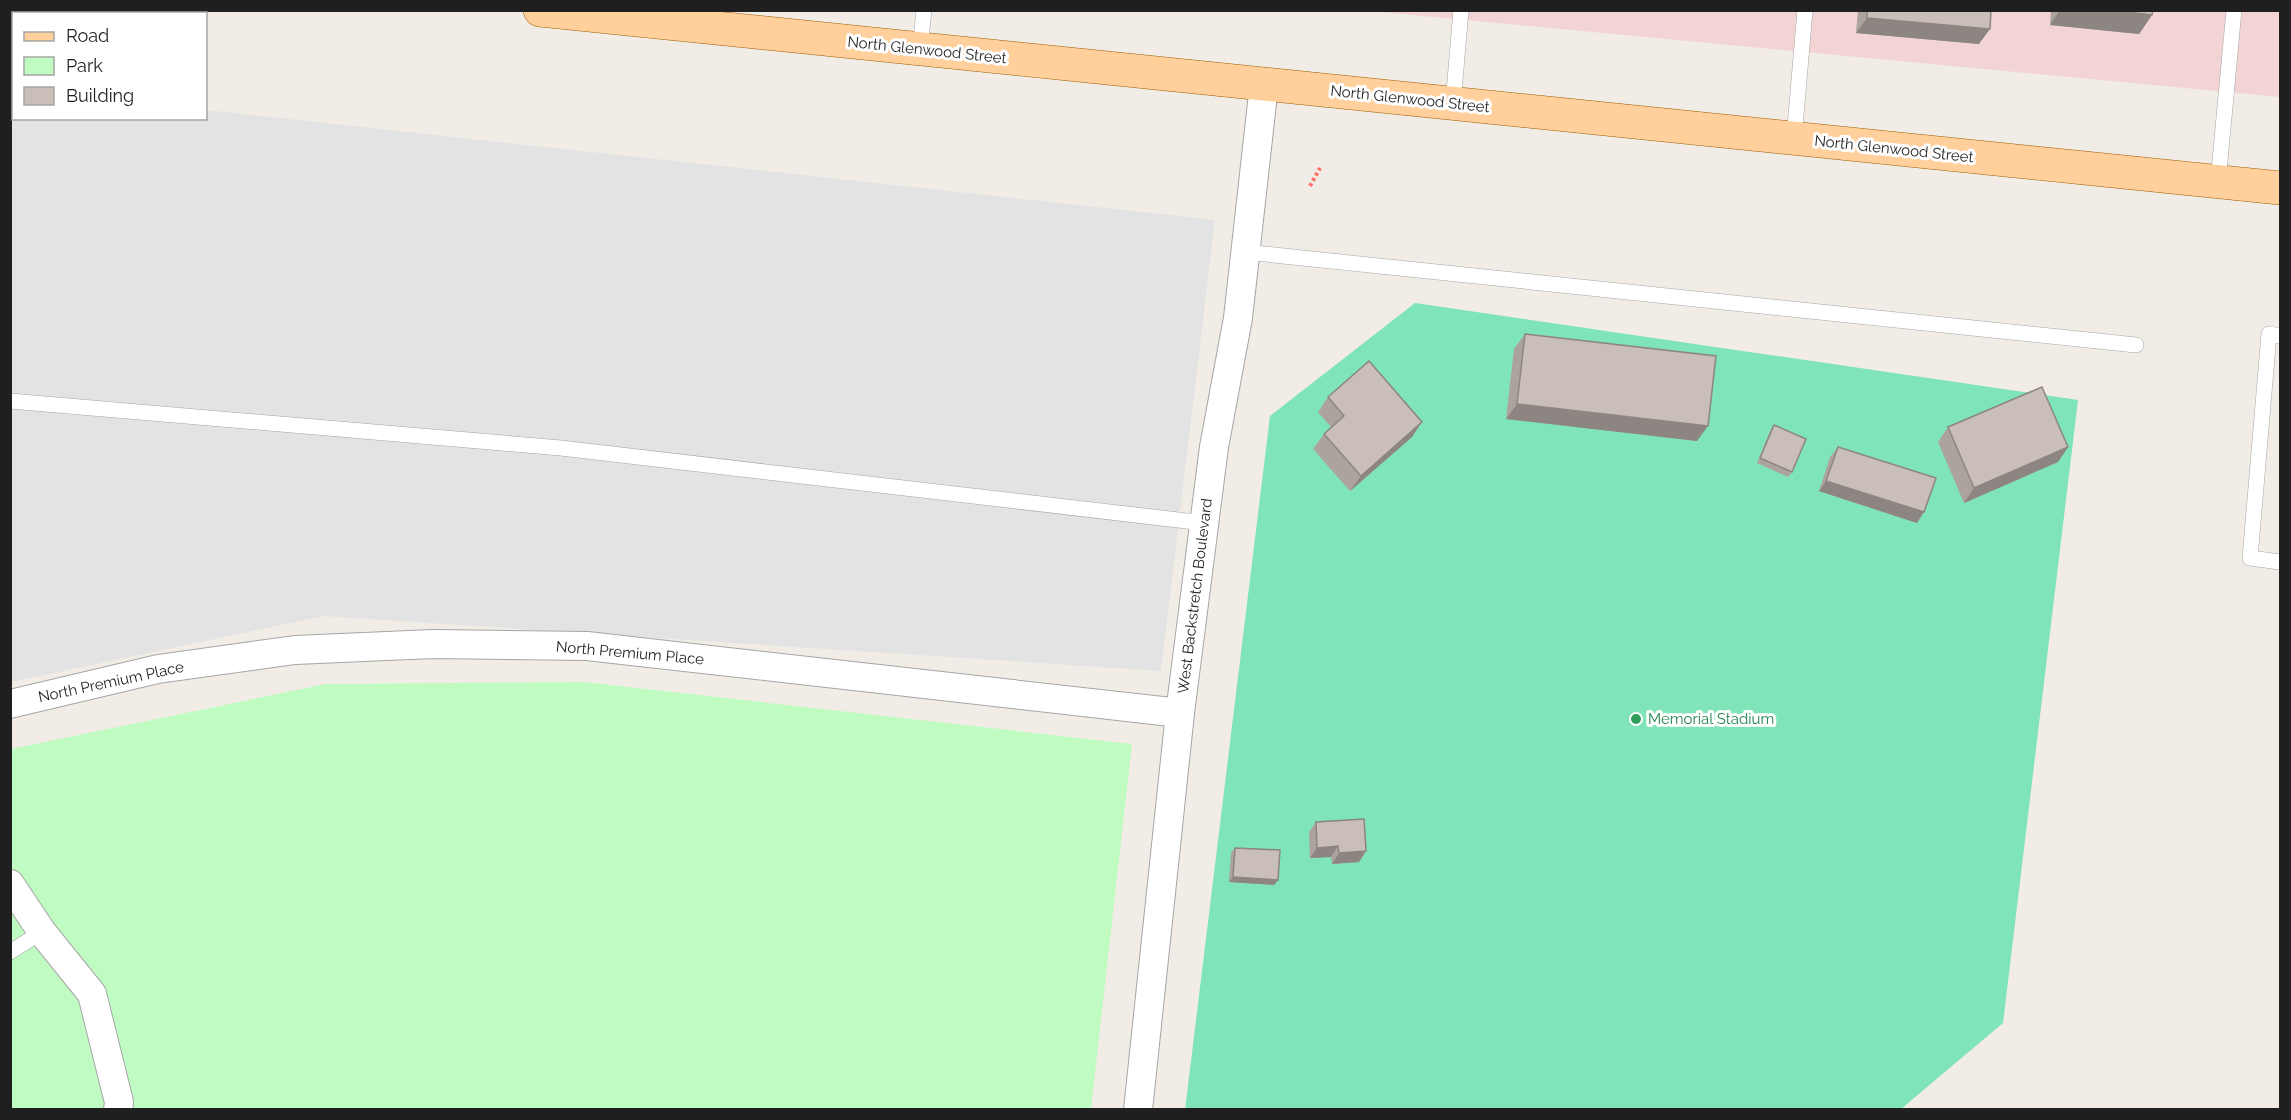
<svg xmlns="http://www.w3.org/2000/svg" width="2291" height="1120" font-family="Raleway,sans-serif">
	<style>
		.commercial { fill: #f2d4d4 }
		.park { fill: #c0fcc2 }
		.pitch { fill: #7fe4b7 }
		.parking { fill: #e3e3e3 }
		.lines { fill: none; stroke-linecap: round; stroke-linejoin: round }
		.lane-casing { stroke: #a6a6a6; stroke-width: 16 }
		.street-casing { stroke: #a6a6a6; stroke-width: 30 }
		.primary-casing { stroke: #9b5f00; stroke-width: 34 }
		.path { stroke: #ff6f68; stroke-width: 4; stroke-dasharray: 3 3; stroke-linecap: butt }
		.lane { stroke: #fff; stroke-width: 15 }
		.street { stroke: #fff; stroke-width: 28 }
		.primary { stroke: #ffcf9c; stroke-width: 33 }
		.wall { fill: #ada39e }
		.shaded-wall { fill: #8d8581 }
		.building { fill: #c9beb8; stroke: #8d8581; stroke-width: 1.5 }
		.leisure-dot { fill: #2e9e5b; stroke: #fff; stroke-width: 2 }
		.labels { text-anchor: middle; stroke-width: 6; stroke-linejoin: round; paint-order: stroke }
		.street-label { font-size: 15px; fill: #1f1f1f; stroke: #fff }
		.leisure-label { font-size: 15px; fill: #27864d; stroke: #fff; text-anchor: start }
	</style>
	<rect width="100%" height="100%" fill="#f1ece5"/>
	<path class="commercial" d="M1371 11H2280V97Z"/>
	<path class="park" d="M584 682 1132 744 1091 1109 11 1110V749L326 684Z"/>
	<path class="pitch" d="M1415 303 2078 400 2003 1023 1901 1109 1185 1110 1270 416Z"/>
	<path class="parking" d="M11 89H13L14 118H206V110L1215 220 1161 671 323 616 11 682Z"/>
	<g class="lines">
		<g class="lane-casing">
			<g id="lane">
				<path d="M920 49 924 10"/>
				<path d="M1453 104 1461 10"/>
				<path d="M1794 139 1805 10"/>
				<path d="M2218 182 2234 10"/>
				<path d="M1245 252 2136 345"/>
				<path d="M2280 336 2269 334 2250 558 2280 562"/>
				<path d="M10 401 561 448 1204 523"/>
				<path d="M10 952 42 932"/>
			</g>
		</g>
		<g class="street-casing">
			<g id="street">
				<path d="M10 704 158 669 295 650 433 644 587 646 1180 713"/>
				<path d="M10 884 42 932 92 994 119 1102 118 1110"/>
				<path d="M1138 1110 1180 713 1214 447 1238 318 1264 85"/>
			</g>
		</g>
		<g class="primary-casing">
			<path id="primary" d="M540 10 2280 188"/>
		</g>
		<path class="path" d="M1310 186 1320 168"/>
		<use href="#lane" class="lane"/>
		<use href="#street" class="street"/>
		<use href="#primary" class="primary"/>
	</g>
	<g class="wall">
		<path d="M1858 10H1991L1979 44 1856 33Z"/>
		<path d="M2051 10H2153L2152 15 2139 34 2050 25Z"/>
		<path d="M1525 334 1697 441 1506 419 1514 349Z"/>
		<path d="M1328 397 1412 437 1350 491 1313 449 1324 434 1331 427 1318 412Z"/>
		<path d="M1774 425 1792 472 1788 477 1757 463 1770 431Z"/>
		<path d="M1948 427 2068 447 2058 462 1964 503 1938 442Z"/>
		<path d="M1838 447 1917 523 1819 491 1830 457Z"/>
		<path d="M1316 822 1366 851 1359 862 1332 864 1331 857 1310 858 1309 832Z"/>
		<path d="M1235 848 1278 880 1274 885 1229 882 1231 853Z"/>
	</g>
	<g class="shaded-wall">
		<path d="M2060 10H2111L2152 15 2139 34 2050 25Z"/>
		<path d="M1867 18 1990 29 1979 44 1856 33Z"/>
		<path d="M1517 404 1708 426 1697 441 1506 419Z"/>
		<path d="M1422 422 1412 437 1350 491 1361 476Z"/>
		<path d="M2068 447 2058 462 1964 503 1974 488Z"/>
		<path d="M1826 481 1924 512 1917 523 1819 491Z"/>
		<path d="M1338 846 1331 857 1310 858 1317 848Z"/>
		<path d="M1366 851 1359 862 1332 864 1339 853Z"/>
		<path d="M1233 877 1278 880 1274 885 1229 882Z"/>
	</g>
	<g class="building">
		<path d="M1867 10H1991L1990 29 1867 18Z"/>
		<path d="M2111 10H2153L2152 15Z"/>
		<path d="M1525 334 1716 356 1708 426 1517 404Z"/>
		<path d="M1369 361 1422 422 1361 476 1324 434 1344 416 1328 397Z"/>
		<path d="M2042 387 2068 447 1974 488 1948 427Z"/>
		<path d="M1774 425 1806 439 1792 472 1760 458Z"/>
		<path d="M1838 447 1936 478 1924 512 1826 481Z"/>
		<path d="M1364 819 1366 851 1339 853 1338 846 1317 848 1316 822Z"/>
		<path d="M1235 848 1280 850 1278 880 1233 877Z"/>
	</g>
	<circle class="leisure-dot" cx="1636" cy="719" r="6"/>
	<g class="labels">
		<g class="street-label">
			<text transform="translate(927 50) rotate(6)" y="5">North Glenwood Street</text>
			<text transform="translate(1410 99) rotate(6)" y="5">North Glenwood Street</text>
			<text transform="translate(1894 149) rotate(6)" y="5">North Glenwood Street</text>
			<text transform="translate(1195 596) rotate(-83)" y="5">West Backstretch Boulevard</text>
			<text transform="translate(630 653) rotate(5)" y="5">North Premium Place</text>
			<text transform="translate(111 682) rotate(-12)" y="5">North Premium Place</text>
		</g>
		<g class="leisure-label">
			<text x="1648" y="724">Memorial Stadium</text>
		</g>
	</g>
	<rect width="2291" height="1120" fill="none" stroke="#1f1f1f" stroke-width="24"/>
	<rect x="12" y="12" width="195" height="108" fill="#ffffff" stroke="#a5a5a5" stroke-width="1.5"/>
	<rect x="24" y="32" width="30" height="9" fill="#ffcf9c" stroke="#a5a5a5" stroke-width="1.5"/>
	<text x="66" y="42" font-size="18" fill="#1f1f1f">Road</text>
	<rect x="24" y="57" width="30" height="18" fill="#c0fcc2" stroke="#a5a5a5" stroke-width="1.5"/>
	<text x="66" y="72" font-size="18" fill="#1f1f1f">Park</text>
	<rect x="24" y="87" width="30" height="18" fill="#c9beb8" stroke="#a5a5a5" stroke-width="1.5"/>
	<text x="66" y="102" font-size="18" fill="#1f1f1f">Building</text>
</svg>
